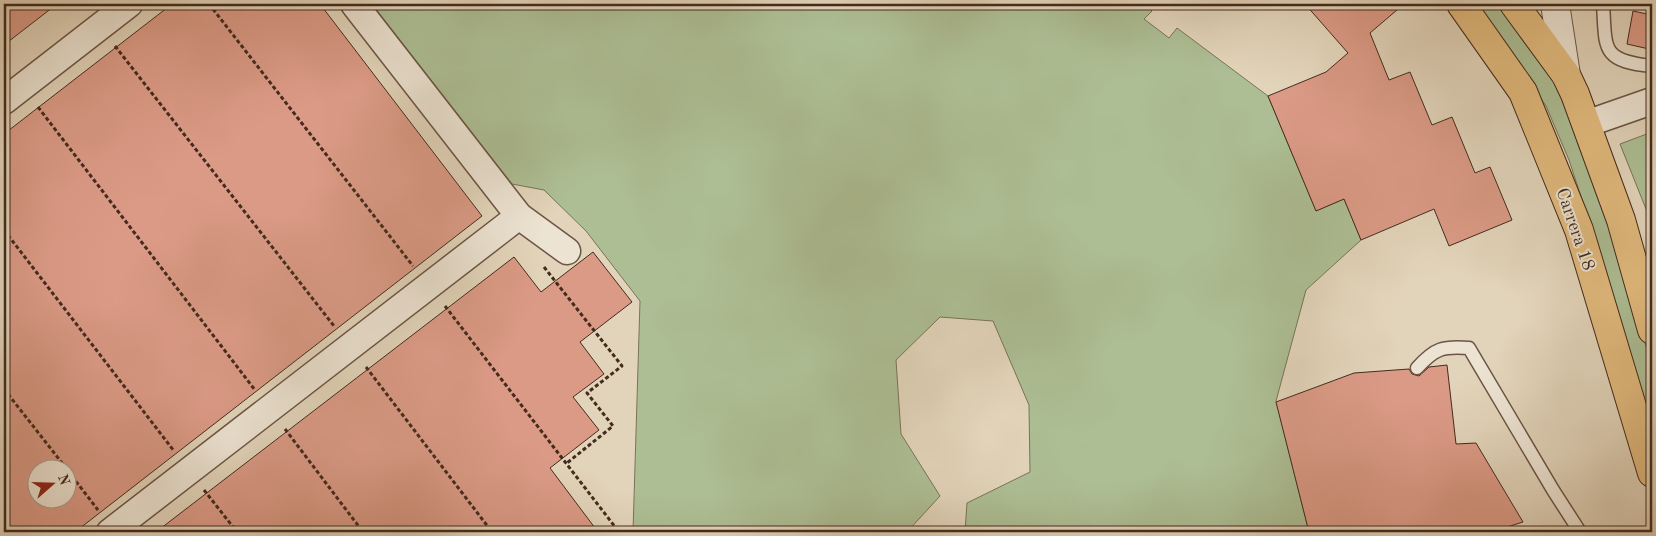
<svg xmlns="http://www.w3.org/2000/svg" width="1656" height="536" font-family="'Old Standard TT',serif">
	<style>
		.green { fill: #adbe94; stroke: #787458 }
		.building { fill: #db9a86; stroke: #442b1d; fill-rule: evenodd }
		.lines { fill: none; stroke-linecap: round; stroke-linejoin: round }
		.service-casing { stroke: #6c5544; stroke-width: 15 }
		.minor-casing { stroke: #6c5544; stroke-width: 29 }
		.tertiary-casing { stroke: #6c5544; stroke-width: 30 }
		.primary-casing { stroke: #442b1d; stroke-width: 30 }
		.path { stroke: #442b1d; stroke-width: 3; stroke-dasharray: 4 2.5; stroke-linecap: butt }
		.service { stroke: #ece3d2; stroke-width: 12 }
		.minor { stroke: #ece3d2; stroke-width: 26 }
		.tertiary { stroke: #ece3d2; stroke-width: 28 }
		.primary { stroke: #e1ba7d; stroke-width: 28 }
		.labels { text-anchor: middle; stroke-width: 4; stroke-linejoin: round; paint-order: stroke }
		.street-label { font-size: 18px; fill: #442b1d; stroke: #ece3d2 }
	</style>
	<rect width="100%" height="100%" fill="#e2d4ba"/>
	<filter id="stains"><feTurbulence type="fractalNoise" baseFrequency=".004" numOctaves="4"/><feColorMatrix values="0 0 0 0 .2 0 0 0 0 .09 0 0 0 0 .02 0 0 0 .5 -.17"/></filter>
	<radialGradient id="worn" r=".72"><stop offset=".6" stop-color="#630" stop-opacity="0"/><stop offset="1" stop-color="#630" stop-opacity=".3"/></radialGradient>
	<g class="green">
		<path d="M372 4H1127L1130 7 1133 4H1143L1152 11 1144 19 1169 38 1177 28 1268 96 1316 211 1344 199 1361 240 1306 290 1276 401 1309 532H965L967 503 1030 472 1029 405 993 321 940 317 896 360 901 434 940 496 907 532H633L640 301 586 231 544 190 512 184Z"/>
		<path d="M1478 4H1506L1565 98 1614 233 1652 368V428L1595 239 1569 160 1546 106Z"/>
		<path d="M1652 132V230L1646 209 1620 144Z"/>
	</g>
	<g class="building">
		<path d="M4 4H57L4 45Z"/>
		<path d="M172 4H320L482 216 75 532H4V134ZM38 468H68V498H38Z"/>
		<path d="M1305 4H1404L1370 33 1389 80 1410 72 1432 125 1452 117 1475 173 1490 167 1512 220 1449 246 1434 209 1361 240 1344 199 1316 211 1268 96 1326 72 1348 53Z"/>
		<path d="M1633 11 1652 15V31L1649 49 1627 44Z"/>
		<path d="M593 252 632 302 580 342 604 374 573 397 599 430 550 468 598 532H156L514 257 541 292Z"/>
		<path d="M1447 365 1456 444 1476 443 1523 522 1491 532H1309L1276 402 1354 373 1409 369 1412 374 1419 376 1429 367Z"/>
	</g>
	<g class="lines">
		<g class="service-casing">
			<g id="service">
				<path d="M1603 4C1606 48 1600 61 1652 66"/>
				<path d="M1417 368C1435 348 1443 346 1469 348L1553 490 1580 532"/>
			</g>
		</g>
		<g class="minor-casing">
			<g id="minor">
				<path d="M354 4 519 216 567 251"/>
				<path d="M4 101 129 4"/>
				<path d="M1586 124 1652 101"/>
				<path d="M110 532 519 216"/>
			</g>
		</g>
		<g class="tertiary-casing">
			<path id="tertiary" d="M1555 4 1566 75"/>
		</g>
		<g class="primary-casing">
			<g id="primary">
				<path d="M1461 4 1523 92 1579 230 1652 473"/>
				<path d="M1514 4 1566 75 1575 94 1621 220 1652 330"/>
			</g>
		</g>
		<g class="path">
			<path d="M209 4 413 266"/>
			<path d="M115 46 334 326"/>
			<path d="M38 107 255 390"/>
			<path d="M4 230 174 451"/>
			<path d="M544 267 622 366 587 393 613 426 567 463"/>
			<path d="M445 306 619 532"/>
			<path d="M366 367 492 532"/>
			<path d="M4 389 66 468"/>
			<path d="M285 429 363 532"/>
			<path d="M68 471 98 510"/>
			<path d="M204 490 237 532"/>
		</g>
		<use href="#service" class="service"/>
		<use href="#minor" class="minor"/>
		<use href="#tertiary" class="tertiary"/>
		<use href="#primary" class="primary"/>
	</g>
	<g class="labels">
		<g class="street-label">
			<text transform="translate(1576 229) rotate(71)" y="6">Carrera 18</text>
		</g>
	</g>
	<rect width="1656" height="536" fill="none" stroke="#e2d4ba" stroke-width="20"/>
	<rect x="5" y="5" width="1646" height="526" fill="none" stroke="#442b1d" stroke-width="2.5"/>
	<rect x="10" y="10" width="1636" height="516" fill="none" stroke="#442b1d"/>
	<g transform="translate(52 484) rotate(70)"><circle r="24" fill="#ece3d2" stroke="#a9998a"/>
	<path d="M0-4L9 19L0 12L-9 19Z" fill="#8f2418"/>
	<text y="-8" font-size="14" font-weight="bold" text-anchor="middle" fill="#442b1d">N</text>
	</g>
	<rect width="100%" height="100%" filter="url(#stains)"/>
	<rect width="100%" height="100%" fill="url(#worn)"/>
</svg>
